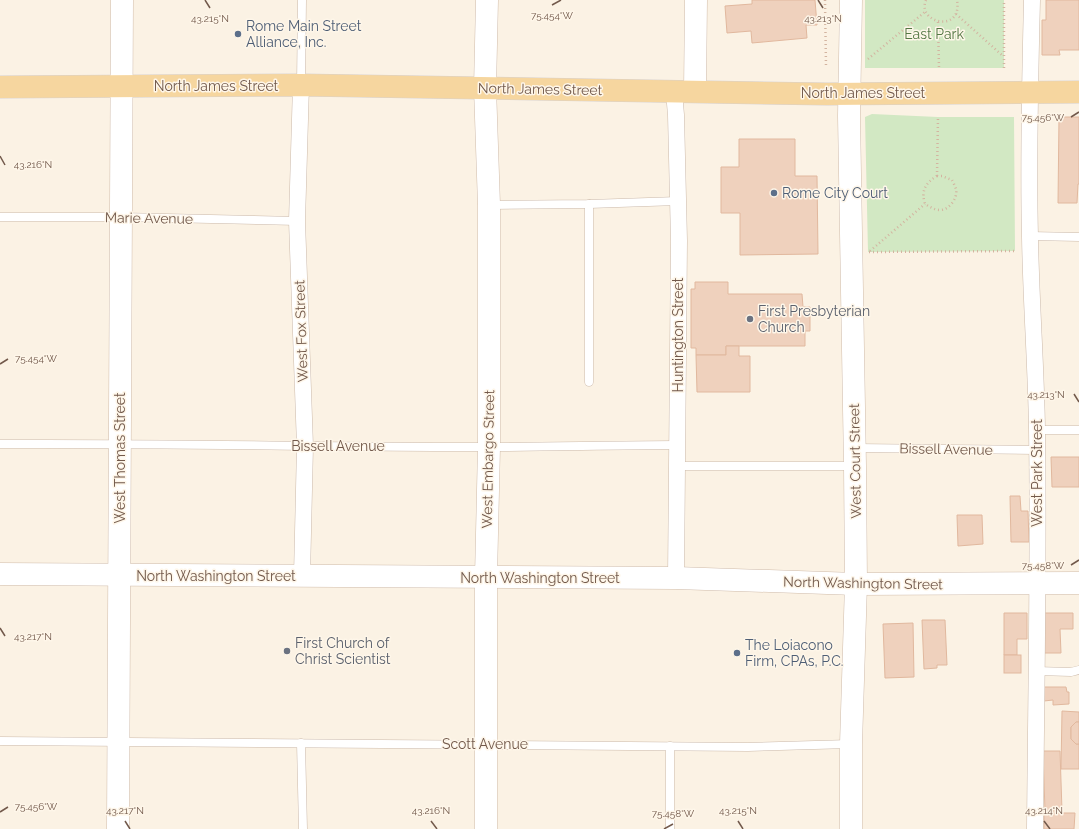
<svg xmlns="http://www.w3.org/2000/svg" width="1079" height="829" font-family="Raleway,sans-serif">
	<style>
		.green { fill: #d2e8c3 }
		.building { fill: #efd1bd; stroke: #e1b89e }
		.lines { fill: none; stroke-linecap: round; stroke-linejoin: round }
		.lane-casing { stroke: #ccbaab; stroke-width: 9 }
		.street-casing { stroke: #ccbaab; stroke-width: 17 }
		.secondary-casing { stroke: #d0bcab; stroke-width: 23 }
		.primary-casing { stroke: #d8d1cd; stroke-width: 23 }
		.path { stroke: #d3b4a0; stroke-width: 2.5; stroke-dasharray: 1 3; stroke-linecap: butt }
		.lane { stroke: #fff; stroke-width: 8 }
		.street { stroke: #fff; stroke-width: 16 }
		.secondary { stroke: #fff; stroke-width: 22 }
		.primary { stroke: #f6d69f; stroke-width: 22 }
		.ticks { fill: none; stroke: #72594b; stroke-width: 1.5 }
		.service-dot { fill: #5c6f8a; stroke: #fef6e9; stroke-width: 1.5 }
		.worship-dot { fill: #6b7280; stroke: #fef6e9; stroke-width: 1.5 }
		.labels { text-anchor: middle; stroke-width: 3; stroke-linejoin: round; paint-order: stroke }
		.service-label { font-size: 14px; fill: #4e5e75; stroke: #fef6e9; text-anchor: start }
		.park-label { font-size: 14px; fill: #537743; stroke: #fef6e9 }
		.street-label { font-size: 14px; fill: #72594b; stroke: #fef6e9 }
		.worship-label { font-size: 14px; fill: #5b616d; stroke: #fef6e9; text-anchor: start }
		.ticks-label { font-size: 10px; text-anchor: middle; fill: #72594b; stroke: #fef6e9; stroke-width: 3; stroke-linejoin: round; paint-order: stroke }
	</style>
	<rect width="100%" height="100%" fill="#fbf2e4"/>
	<g class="green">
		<rect x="865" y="0" width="139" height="68"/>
		<path d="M872 114 938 117H1014L1015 251 868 252 865 117Z"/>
	</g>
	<g class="building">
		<path d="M752 0H815L817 25H806L807 38 752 43 751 31 727 33 725 6 752 4Z"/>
		<path d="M1046 0H1079V50H1059L1060 55H1042V20H1046Z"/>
		<path d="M1059 117H1079V184H1078L1077 203H1058Z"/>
		<path d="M739 139H795V176H817L818 254 740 255V213H721V167H739Z"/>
		<path d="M695 282H728V294H802L803 307H810V331H805V346H726V355H696V348H691V289H695Z"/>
		<path d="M726 346H739V356H750V392H697L696 355H726Z"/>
		<path d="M1051 457H1079V487H1052Z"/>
		<path d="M1010 496H1020L1021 511H1028L1029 542H1011Z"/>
		<path d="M957 515H982L983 544 958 546Z"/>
		<path d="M1004 613H1027V639H1017V655H1004Z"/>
		<path d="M1041 613H1073V629H1060L1061 653H1041Z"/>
		<path d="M922 620H945L947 665H937V668L924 669Z"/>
		<path d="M913 623 914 677 885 678 883 624Z"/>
		<rect x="1004" y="655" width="17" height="18"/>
		<path d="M1044 687H1066L1067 692H1069V704L1053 705V700L1044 701Z"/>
		<path d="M1062 711 1079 712V722H1076L1071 727V739L1076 744H1079V769H1061Z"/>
		<path d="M1076 722H1079V744H1076L1071 739V727Z"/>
		<path d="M1043 751H1060L1062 811H1045Z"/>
		<path d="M1044 813H1075L1074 829H1044Z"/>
	</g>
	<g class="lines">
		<g class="lane-casing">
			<g id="lane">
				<path d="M301 85 302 0"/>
				<path d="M490 205 589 204 678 201"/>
				<path d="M0 217H120L297 221"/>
				<path d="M1030 236 1079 237"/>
				<path d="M589 382V204"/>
				<path d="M1037 430H1079"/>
				<path d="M0 444C162 443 324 447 486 447 550 447 613 445 677 445"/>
				<path d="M855 448 1037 450"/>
				<path d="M676 466H855"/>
				<path d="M1036 671 1071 672 1079 670"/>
				<path d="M0 741 748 747 850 744"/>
				<path d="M301 743 303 829"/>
				<path d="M670 746V829"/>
			</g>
		</g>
		<g class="street-casing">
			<g id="street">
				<path d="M1032 0C1030 79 1028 158 1030 237 1031 301 1036 365 1037 429 1039 562 1036 696 1035 829"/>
				<path d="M301 85 297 221 305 446 302 576"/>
				<path d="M674 92 676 115 679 241 676 578"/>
			</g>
		</g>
		<g class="secondary-casing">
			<g id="secondary">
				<path d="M851 0 849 116 855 466 856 584 851 744V829"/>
				<path d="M695 91 696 0"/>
				<path d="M0 574 676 578 856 584 1079 583"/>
				<path d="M118 829 122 0"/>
				<path d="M486 829V577L489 447V205L485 88 487 0"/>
			</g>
		</g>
		<g class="primary-casing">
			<path id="primary" d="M0 87 301 85 827 94 1079 92"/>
		</g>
		<g class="path">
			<path d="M825 0 826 67"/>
			<path d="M926 0C916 23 963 34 957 0"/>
			<path d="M956 14 1003 56"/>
			<path d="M938 22 939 68"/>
			<path d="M868 59 926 11"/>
			<path d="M1004 68V0"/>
			<path d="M937 176H942L952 180C953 182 955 186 956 189 958 197 950 210 940 210 935 210 930 207 925 204 921 191 925 183 937 176Z"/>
			<path d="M937 176 938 117"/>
			<path d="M870 251 925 204"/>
			<path d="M869 252 1015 251V249"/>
		</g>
		<use href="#lane" class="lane"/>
		<use href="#street" class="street"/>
		<use href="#secondary" class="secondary"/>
		<use href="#primary" class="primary"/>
	</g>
	<path class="ticks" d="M205 0 210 8M818 0 823 8M552 5 561 0M1071 117 1079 112M0 156 5 165M0 364 8 359M1074 394 1079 402M1071 565 1079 560M0 628 5 636M0 812 8 807M125 821 130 829M431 821 437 829M738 821 743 829M1044 821 1050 829M664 829 673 824"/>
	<g class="service-dot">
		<circle cx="238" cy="34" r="4"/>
		<circle cx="774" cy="193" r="4"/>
		<circle cx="737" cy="653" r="4"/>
	</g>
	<g class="worship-dot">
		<circle cx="750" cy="319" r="4"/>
		<circle cx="287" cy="651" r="4"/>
	</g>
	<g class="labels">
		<g class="service-label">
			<text x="246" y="31">Rome Main Street<tspan x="246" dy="16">Alliance, Inc.</tspan></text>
			<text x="782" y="198">Rome City Court</text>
			<text x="745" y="650">The Loiacono<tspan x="745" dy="16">Firm, CPAs, P.C.</tspan></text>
		</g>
		<g class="park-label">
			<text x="934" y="39">East Park</text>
		</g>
		<g class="street-label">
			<text x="216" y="91">North James Street</text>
			<text transform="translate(540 89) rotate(1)" y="5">North James Street</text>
			<text x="863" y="98">North James Street</text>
			<text transform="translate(149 218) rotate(1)" y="5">Marie Avenue</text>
			<text transform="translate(301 331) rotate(-92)" y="5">West Fox Street</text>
			<text transform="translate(678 335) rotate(-90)" y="5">Huntington Street</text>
			<text x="338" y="451">Bissell Avenue</text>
			<text transform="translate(946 449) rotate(1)" y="5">Bissell Avenue</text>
			<text transform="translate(120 458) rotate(-90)" y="5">West Thomas Street</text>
			<text transform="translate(488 459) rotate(-89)" y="5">West Embargo Street</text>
			<text transform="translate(855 461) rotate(-91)" y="5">West Court Street</text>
			<text transform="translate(1037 473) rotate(-90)" y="5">West Park Street</text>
			<text x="216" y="581">North Washington Street</text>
			<text x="540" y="583">North Washington Street</text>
			<text transform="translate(863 583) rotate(1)" y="5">North Washington Street</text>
			<text x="485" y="749">Scott Avenue</text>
		</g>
		<g class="worship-label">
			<text x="758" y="316">First Presbyterian<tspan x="758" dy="16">Church</tspan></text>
			<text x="295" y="648">First Church of<tspan x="295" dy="16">Christ Scientist</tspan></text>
		</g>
	</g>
	<g class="ticks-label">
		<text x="552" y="19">75.454°W</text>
		<text x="210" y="22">43.215°N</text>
		<text x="823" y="22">43.213°N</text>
		<text x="1043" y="121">75.456°W</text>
		<text x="33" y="168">43.216°N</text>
		<text x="36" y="362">75.454°W</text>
		<text x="1046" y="398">43.213°N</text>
		<text x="1043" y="569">75.458°W</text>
		<text x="33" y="640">43.217°N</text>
		<text x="36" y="810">75.456°W</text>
		<text x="125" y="814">43.217°N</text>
		<text x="431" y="814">43.216°N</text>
		<text x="738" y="814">43.215°N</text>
		<text x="1044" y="814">43.214°N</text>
		<text x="673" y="817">75.458°W</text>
	</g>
</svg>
